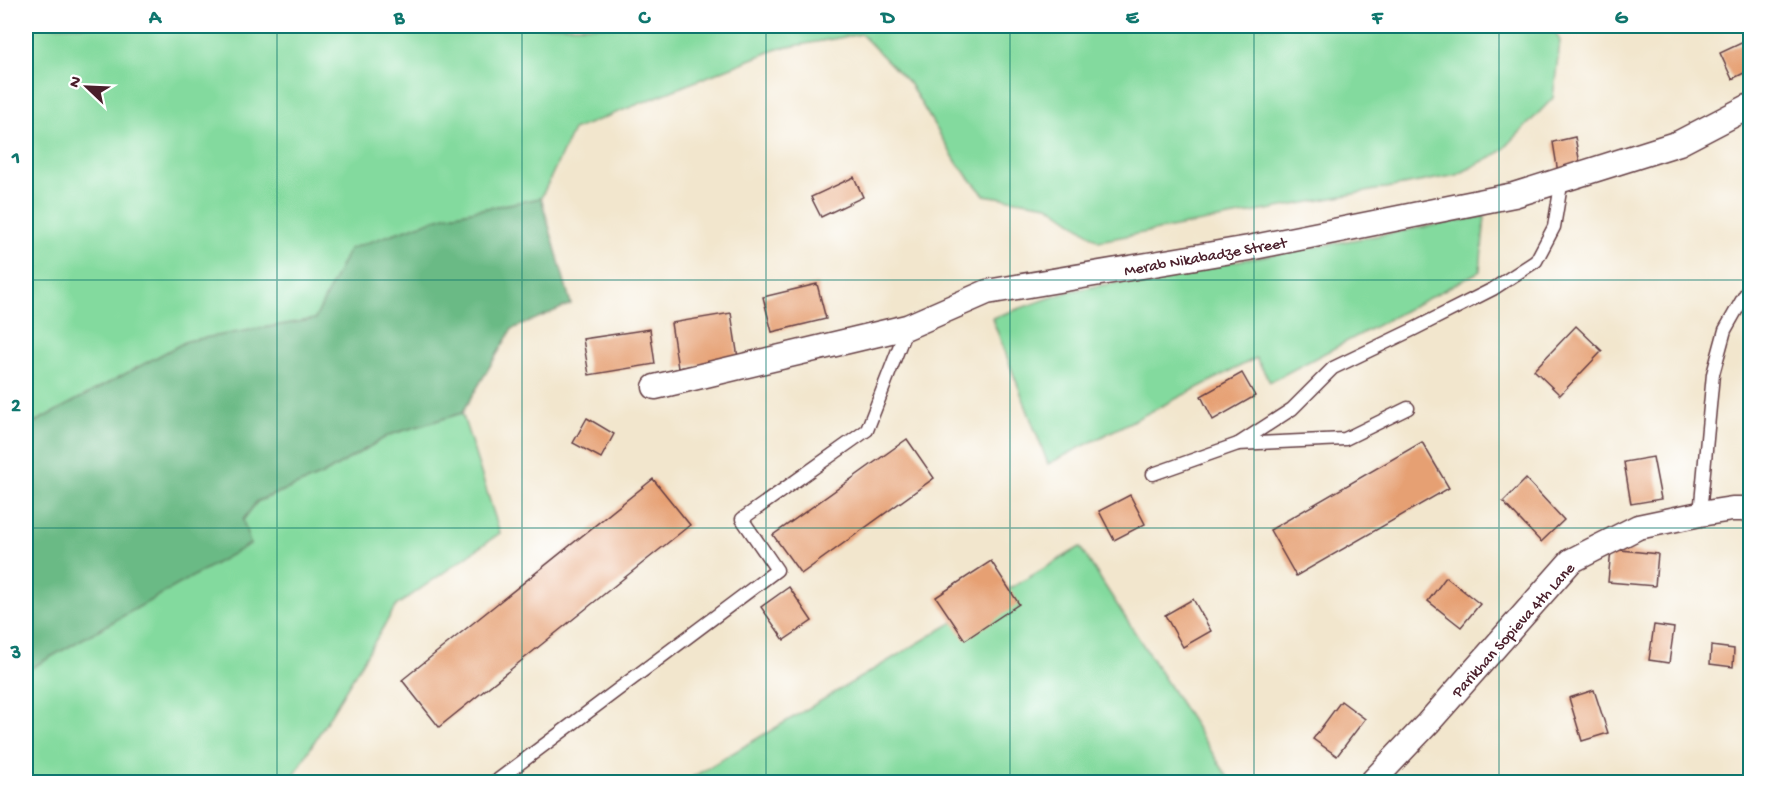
<svg xmlns="http://www.w3.org/2000/svg" width="1776" height="808" font-family="'Gochi Hand',sans-serif">
	<style>
		.green { fill: #83da9e; stroke: #667c64; stroke-width: 1.5 }
		.forest { fill: #6aba85; stroke: #5a6c58; stroke-width: 1.5 }
		.building { fill: #e6a073 }
		.lines { fill: none; stroke-linecap: round; stroke-linejoin: round }
		.lane-casing { stroke: #633d43; stroke-width: 15 }
		.street-casing { stroke: #633d43; stroke-width: 27 }
		.lane { stroke: #fff; stroke-width: 12 }
		.street { stroke: #fff; stroke-width: 24 }
		.grid { fill: none; stroke: #0f766e; stroke-width: 1.5; stroke-opacity: 0.55 }
		.labels { text-anchor: middle; stroke-width: 5; stroke-linejoin: round; paint-order: stroke }
		.street-label { font-size: 16px; fill: #4a1f2b; stroke: #fff }
		.neatline { fill: none; stroke: #0f766e; stroke-width: 2 }
		.grid-label { font-size: 20px; text-anchor: middle; font-weight: bold; fill: #0f766e }
	</style>
	<rect width="100%" height="100%" fill="#fff"/>
	<filter id="ink" filterUnits="userSpaceOnUse"><feTurbulence type="fractalNoise" baseFrequency=".0167" numOctaves="2"/><feDisplacementMap in="SourceGraphic" scale="12" xChannelSelector="R" yChannelSelector="G"/><feConvolveMatrix kernelMatrix="1 2 1 2 8 2 1 2 1" color-interpolation-filters="sRGB"/></filter>
	<filter id="wash" filterUnits="userSpaceOnUse"><feTurbulence type="fractalNoise" baseFrequency=".008" numOctaves="4" result="noise"/><feDisplacementMap in="SourceGraphic" scale="24" xChannelSelector="R" yChannelSelector="G"/><feGaussianBlur stdDeviation="1.35" result="paint"/><feColorMatrix in="noise" values="0 0 0 0 0 0 0 0 0 0 0 0 0 0 0 0 0 1.4 0 .05"/><feComposite in="paint" operator="in"/></filter>
	<g filter="url(#wash)">
		<rect width="100%" height="100%" fill="#f2e6cd"/>
		<g class="green">
			<path d="M26 26H1552L1560 41 1553 98 1502 151 1457 175 1099 241 1048 205 984 195 957 163 909 83 861 34 777 49 573 130 541 198 445 216 349 249 315 319 187 341 26 427Z"/>
			<path d="M1485 216 1480 271 1270 382 1256 358 1048 464 992 318 1070 291Z"/>
			<path d="M462 413 500 533 396 606 290 782H26V671L250 544 243 520 257 502 322 475 389 435Z"/>
			<path d="M1080 547 1231 782H684Z"/>
		</g>
		<path class="forest" d="M541 198 571 304 512 329 462 413 389 435 322 475 257 501 243 520 250 544 26 671V427L187 341 315 319 349 249 445 216Z"/>
		<g id="blocks">
			<g class="building">
				<path d="M1750 39V70L1732 79 1720 53Z"/>
				<path d="M1575 137 1581 169 1558 173 1553 142Z"/>
				<path d="M854 177 863 197 821 217 811 197Z"/>
				<path d="M817 284 826 319 772 332 763 297Z"/>
				<path d="M731 313 738 358 678 368 671 323Z"/>
				<path d="M1576 326 1602 351 1560 395 1534 370Z"/>
				<path d="M650 329 655 364 589 375 583 339Z"/>
				<path d="M1242 373 1255 396 1213 420 1201 396Z"/>
				<path d="M587 418 614 434 601 458 573 443Z"/>
				<path d="M907 439 934 478 801 574 773 535Z"/>
				<path d="M1422 442 1449 488 1296 576 1270 530Z"/>
				<path d="M1653 457 1661 499 1631 504 1624 462Z"/>
				<path d="M653 479 690 525 439 727 402 680Z"/>
				<path d="M1526 479 1564 520 1541 542 1503 502Z"/>
				<path d="M1130 495 1145 524 1114 540 1099 511Z"/>
				<path d="M1611 549 1658 554 1655 586 1608 582Z"/>
				<path d="M991 561 1019 604 965 640 936 597Z"/>
				<path d="M1446 577 1480 604 1461 627 1428 601Z"/>
				<path d="M789 587 812 621 784 640 761 607Z"/>
				<path d="M1193 599 1211 631 1183 647 1165 615Z"/>
				<path d="M1654 625 1674 628 1669 663 1649 660Z"/>
				<path d="M1711 646 1734 649 1733 667 1710 664Z"/>
				<path d="M1594 690 1608 733 1582 741 1569 698Z"/>
				<path d="M1341 701 1365 719 1337 756 1313 739Z"/>
			</g>
		</g>
	</g>
	<g filter="url(#ink)">
		<use href="#blocks" fill-opacity="0" stroke="#633d43" stroke-width="1.5"/>
		<g class="lines">
			<g class="lane-casing">
				<g id="lane">
					<path d="M1238 444 1292 409 1333 368 1414 329 1493 289 1536 261 1554 227 1562 179"/>
					<path d="M1153 474 1238 444 1345 439 1408 408"/>
					<path d="M1700 514 1713 374 1725 330 1750 286"/>
					<path d="M495 782 777 570 742 519 867 430 907 327"/>
				</g>
			</g>
			<g class="street-casing">
				<g id="street">
					<path d="M655 387 907 327 987 292 1249 248 1514 195 1679 143 1750 106"/>
					<path d="M1372 782 1428 723 1571 561 1638 527 1700 514 1732 509H1750"/>
				</g>
			</g>
			<use href="#lane" class="lane"/>
			<use href="#street" class="street"/>
		</g>
	</g>
	<path class="grid" d="M277 26V782M522 26V782M766 26V782M1010 26V782M1254 26V782M1499 26V782M26 280H1750M26 528H1750"/>
	<g class="labels">
		<g class="street-label">
			<text transform="translate(1205 255) rotate(-10)" y="6">Merab Nikabadze Street</text>
			<text transform="translate(1512 629) rotate(-48)" y="6">Parikhan Sopieva 4th Lane</text>
		</g>
	</g>
	<rect width="1776" height="808" fill="none" stroke="#fff" stroke-width="66"/>
	<g transform="translate(87 87) rotate(293)" stroke="#ffffff" stroke-width="4.5" paint-order="stroke">
	<path d="M0-4.5L10 22L0 15L-10 22Z" fill="#4a1f2b"/>
	<text y="-9" font-size="16" font-weight="bold" text-anchor="middle" fill="#4a1f2b">N</text>
	</g>
	<rect x="33" y="33" width="1710" height="742" class="neatline"/>
	<g class="grid-label">
		<text x="155" y="23">A</text>
		<text x="399" y="23">B</text>
		<text x="644" y="23">C</text>
		<text x="888" y="23">D</text>
		<text x="1132" y="23">E</text>
		<text x="1377" y="23">F</text>
		<text x="1621" y="23">G</text>
		<text x="16" y="163">1</text>
		<text x="16" y="411">2</text>
		<text x="16" y="658">3</text>
	</g>
</svg>
